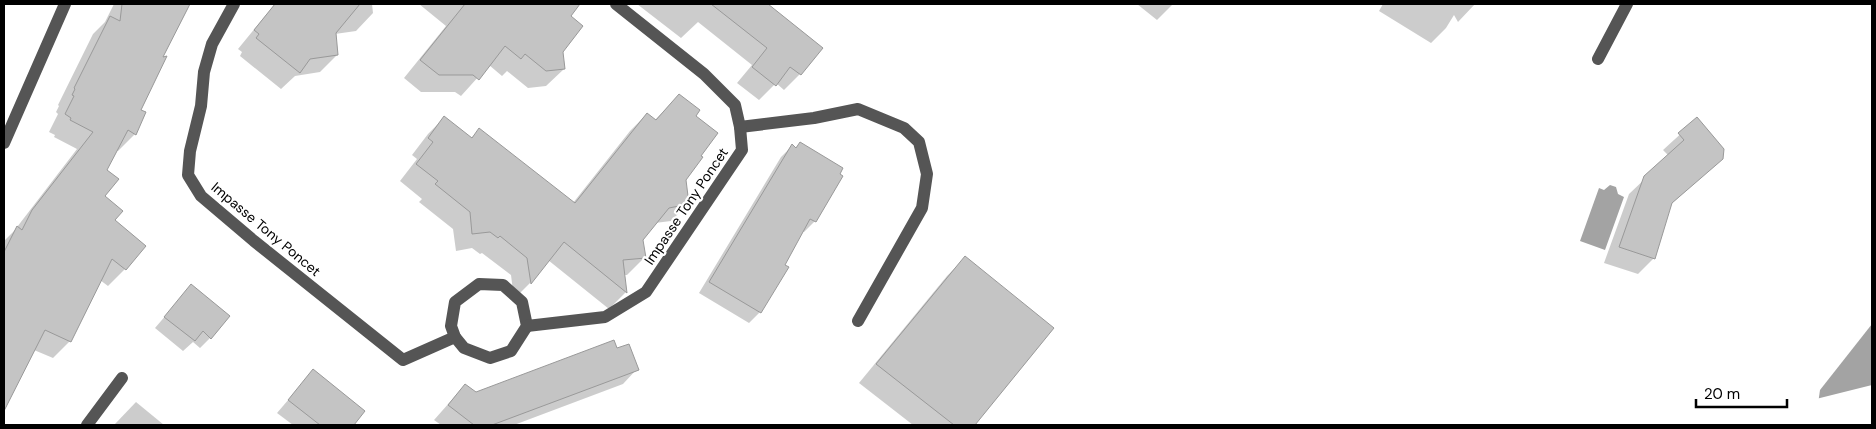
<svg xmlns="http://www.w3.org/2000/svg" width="1876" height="429" font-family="'DM Sans',sans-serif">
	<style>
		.water { fill: #a3a3a3 }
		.pier { fill: #fff }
		.shadow { fill: #0003 }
		.building { fill: #c4c4c4; stroke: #999 }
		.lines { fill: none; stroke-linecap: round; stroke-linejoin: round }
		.minor { stroke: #555; stroke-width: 12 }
		.labels { text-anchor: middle; stroke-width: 4.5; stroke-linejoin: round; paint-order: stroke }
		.street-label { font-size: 14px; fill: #000; stroke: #fff }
	</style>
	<rect width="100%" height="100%" fill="#fff"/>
	<g class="water">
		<path d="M1610 185 1616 187 1618 194 1624 197 1605 250 1580 241 1599 188 1604 190Z"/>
		<path d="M1872 324V391L1815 425 1820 390Z"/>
	</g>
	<path class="pier" d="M1872 385V395L1860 425H1813L1816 399Z"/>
	<g class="shadow">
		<path d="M114 4H188L160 59 139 110 145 113 135 134 118 151 116 150 106 170 103 197 113 220 125 269 108 286 100 280 70 341 53 358 34 350 4 408V241L14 231 77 149 54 137 55 135 49 132 58 114 56 112 59 106 58 105 93 34 105 22Z"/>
		<path d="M275 4H372L373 13 356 31 335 34 337 55 320 72 295 76 281 89 240 56 242 52 238 49Z"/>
		<path d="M419 4H565L574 10 569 16 562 51 564 69 546 86 528 88 507 71 502 76 489 65 461 96 455 92H421L404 78 446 26Z"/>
		<path d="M637 4H766L821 48 800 74 784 90 776 83 759 100 737 83 752 65 698 22 681 38Z"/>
		<path d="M1137 4H1173L1157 20Z"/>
		<path d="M1383 4H1475L1458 22 1454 15 1446 28 1431 43 1379 11Z"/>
		<path d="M679 95 695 116 685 180 688 204 671 221 655 223 642 240 644 258 627 275H624L626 292 609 309 548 260 530 283 514 299 511 275 482 253 480 254 472 248 456 251 453 229 419 202 422 199 400 181 417 159 412 155 428 134 444 118 471 138 480 130 573 203 630 131 647 114 655 120Z"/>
		<path d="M1697 119 1721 159 1670 205 1654 258 1638 274 1604 263 1629 194 1669 156 1663 150Z"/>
		<path d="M800 144 842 176 815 221 804 232 802 231 760 312 749 323 699 293 781 157 792 146 795 148Z"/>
		<path d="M965 258 1052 329 974 425H913L859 383 947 276Z"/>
		<path d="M191 286 210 338 200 348 193 342 183 351 155 328Z"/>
		<path d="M616 350 637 369 623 384 514 425H441L434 420 465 385 476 393Z"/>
		<path d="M313 371 364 411 352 425H293L277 413Z"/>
		<path d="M136 402 164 425H114Z"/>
	</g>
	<g class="building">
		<path d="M122 4H190L163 57 167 56 141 110 146 112 136 135 128 130 107 170 119 179 105 196 123 211 115 220 146 246 126 270 112 259 71 342 45 330 4 411V252L17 226 22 230 32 210 93 132 70 120 71 118 65 114 74 96 72 95 75 89 74 88 110 16 120 21Z"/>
		<path d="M275 4H360L336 33 338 55 310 59 300 73 256 38 259 34 254 30Z"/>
		<path d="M465 4H580L571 16 583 26 563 52 565 69 546 71 525 54 521 59 505 46 479 80 473 75H439L420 60Z"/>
		<path d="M711 4H768L823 48 801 75 790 67 776 86 752 67 767 48Z"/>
		<path d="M679 94 700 110 696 116 718 133 701 156 703 157 686 180 689 204 669 208 643 240 646 258 623 260 627 293 564 242 531 284 527 258 500 236 498 238 490 232 472 234 470 212 435 184 438 181 416 164 433 142 428 138 444 116 472 138 479 128 575 203 647 113 656 120Z"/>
		<path d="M1697 117 1724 149 1723 159 1672 203 1655 259 1619 247 1644 176 1684 140 1678 133Z"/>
		<path d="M800 142 843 168 840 174 843 176 816 222 810 219 785 265 789 267 761 313 709 282 792 144 796 148Z"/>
		<path d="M965 256 1054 328 975 425H954L876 364Z"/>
		<path d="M191 284 230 316 211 339 203 331 195 341 164 317Z"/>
		<path d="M614 340 617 348 629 344 639 370 492 425H474L448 405 465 384 476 392Z"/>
		<path d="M313 369 365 411 354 425H320L288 400Z"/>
	</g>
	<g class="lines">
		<g class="minor">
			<path d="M234 4 212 44 204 72 201 106 190 151 188 175 201 196 254 241 403 360 455 337"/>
			<path d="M1598 59 1627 4"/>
			<path d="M740 127 814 118 858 109 904 128 919 142 927 174 922 208 858 321"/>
			<path d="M4 143 65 4"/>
			<path d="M479 284 503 285 522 302 527 326 511 351 490 358 464 348 455 337 451 326 455 302Z"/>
			<path d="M527 326 605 317 646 292 742 150 740 127 735 105 704 74 616 4"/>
			<path d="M87 425 122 378"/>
		</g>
	</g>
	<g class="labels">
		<g class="street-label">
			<text transform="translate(686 206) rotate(-56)" y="5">Impasse Tony Poncet</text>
			<text transform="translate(266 229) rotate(40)" y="5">Impasse Tony Poncet</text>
		</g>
	</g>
	<rect width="1876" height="429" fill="none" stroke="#000000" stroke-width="10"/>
	<path d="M1696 399v8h91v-8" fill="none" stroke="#000000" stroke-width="2.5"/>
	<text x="1704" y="399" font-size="15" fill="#000000" stroke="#ffffff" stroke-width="4" paint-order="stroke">20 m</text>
</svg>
